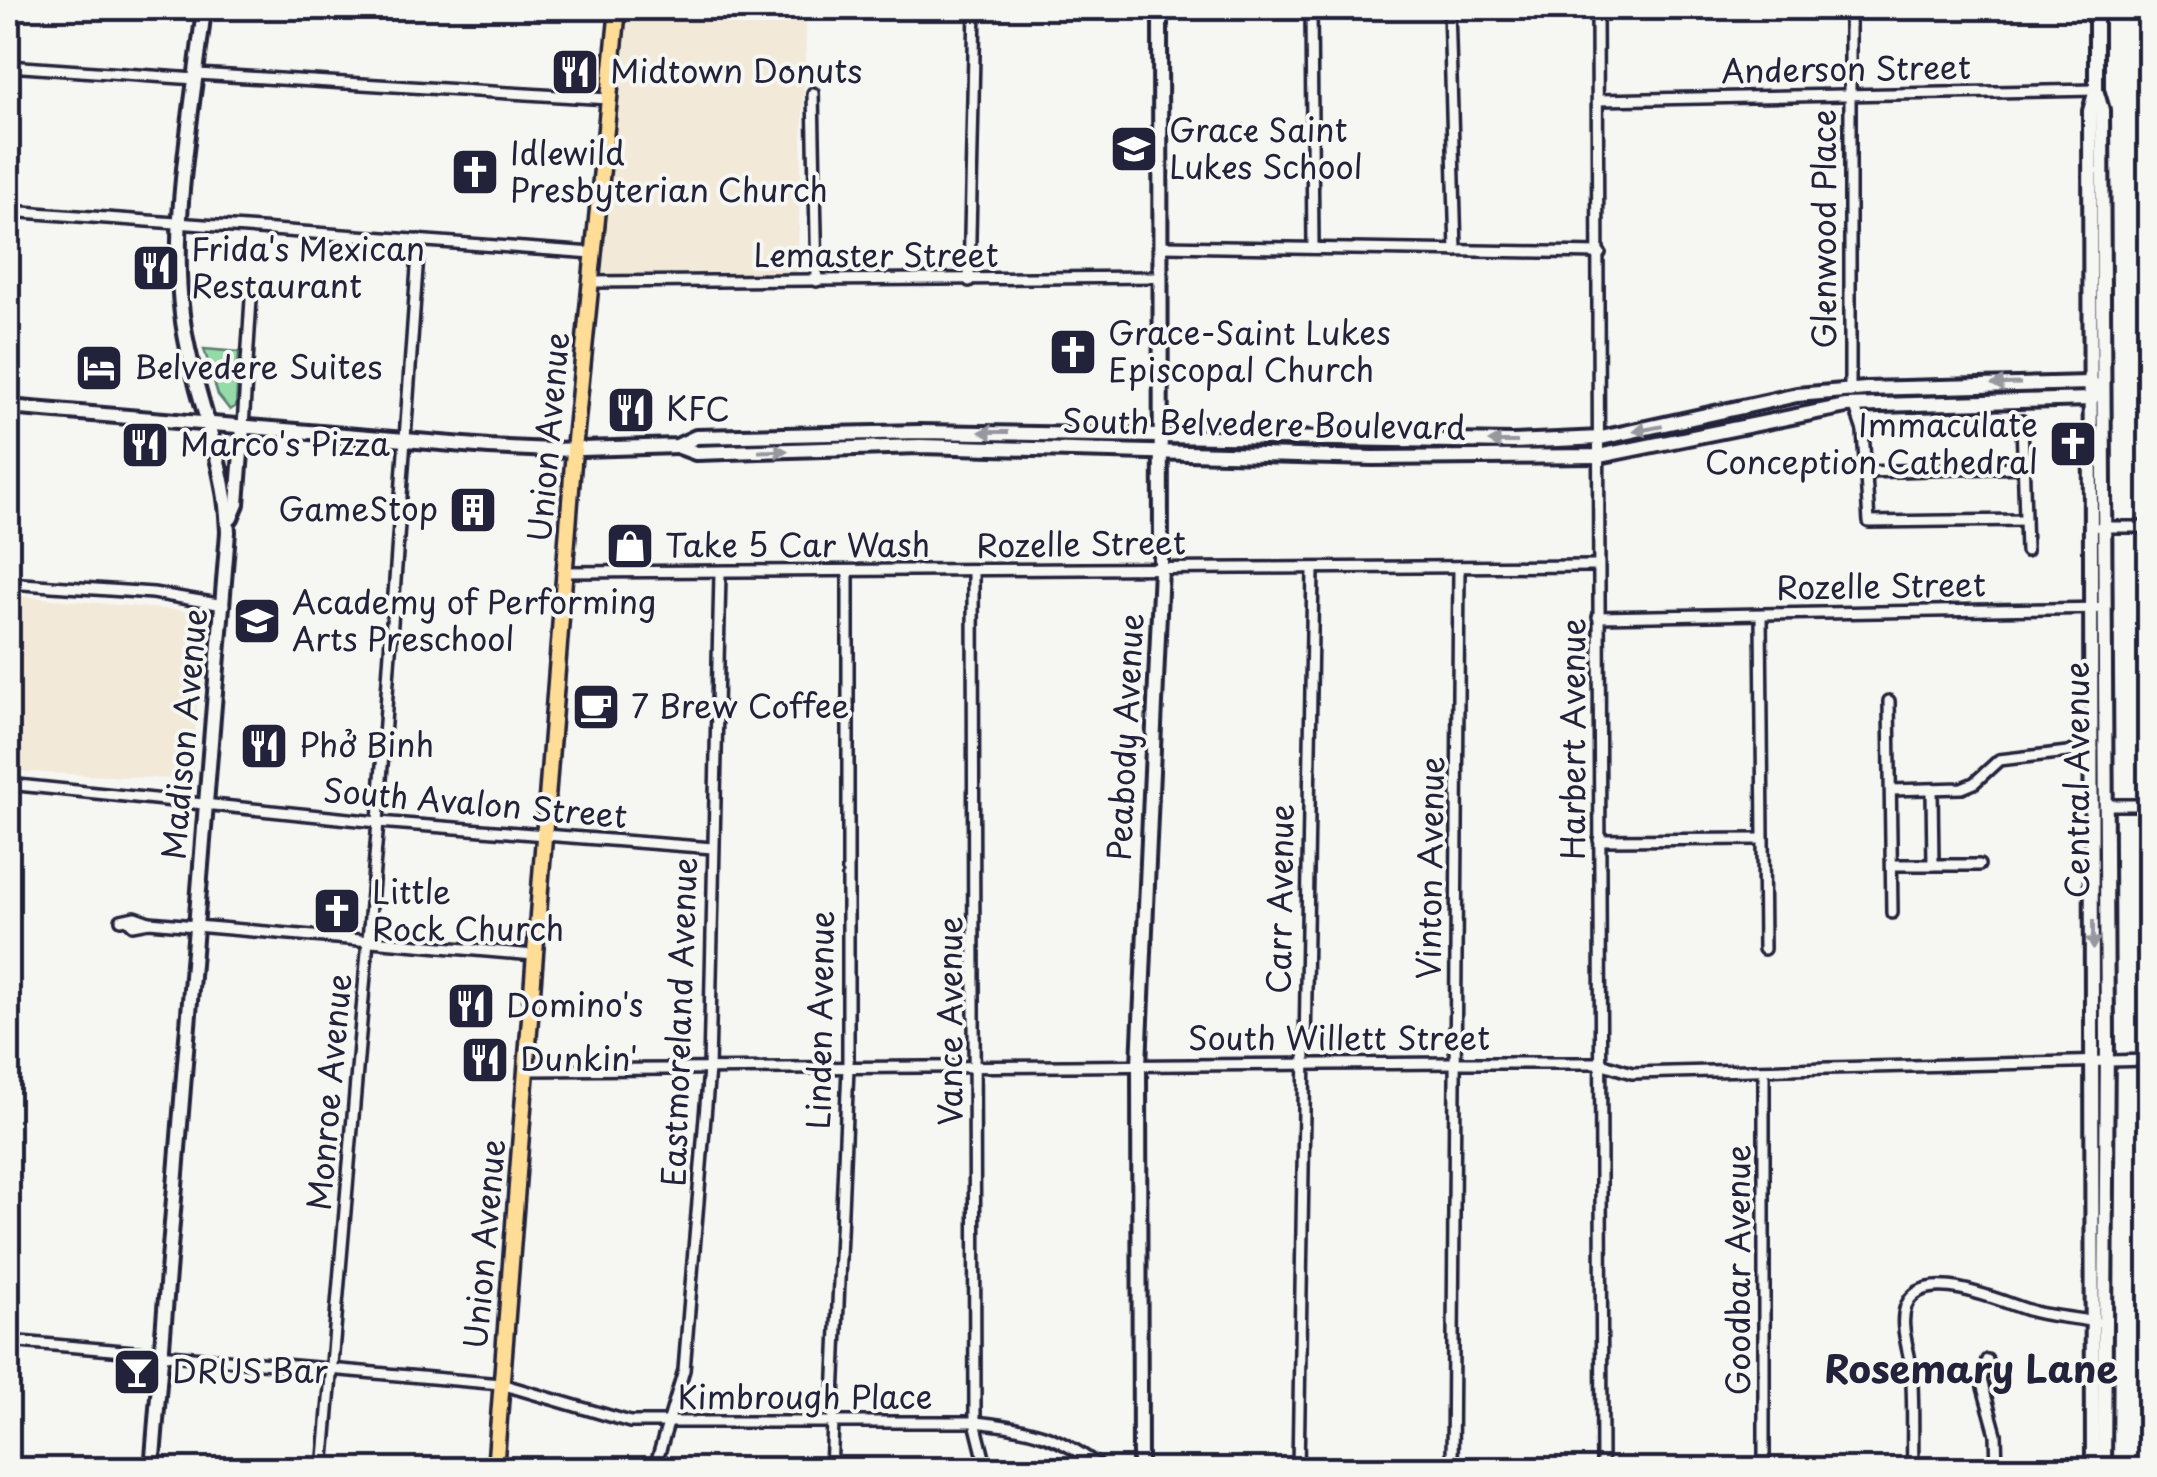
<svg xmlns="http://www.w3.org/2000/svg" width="2157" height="1477" font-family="'Playpen Sans',sans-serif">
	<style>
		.built { fill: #f2e9d8 }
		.green { fill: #94dba8; stroke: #5b7e72; stroke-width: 2.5 }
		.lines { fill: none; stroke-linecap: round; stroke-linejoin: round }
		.street-casing { stroke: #22223b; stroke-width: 16 }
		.secondary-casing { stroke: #22223b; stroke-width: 20 }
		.primary-casing { stroke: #22223b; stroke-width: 21 }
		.street { stroke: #f6f6f2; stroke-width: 9 }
		.secondary { stroke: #f6f6f2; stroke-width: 12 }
		.primary { stroke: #ffdd96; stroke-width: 14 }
		.oneway { fill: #9797a0 }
		.labels { text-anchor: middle; stroke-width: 8; stroke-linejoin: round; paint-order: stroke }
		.street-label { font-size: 32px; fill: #22223b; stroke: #f6f6f2 }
		.poi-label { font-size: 32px; fill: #22223b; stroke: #f6f6f2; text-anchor: start }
		.quarter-label { font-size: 38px; font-weight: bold; fill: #22223b; stroke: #f6f6f2 }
	</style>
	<rect width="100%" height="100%" fill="#f6f6f2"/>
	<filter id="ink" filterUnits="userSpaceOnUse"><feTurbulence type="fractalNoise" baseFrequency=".01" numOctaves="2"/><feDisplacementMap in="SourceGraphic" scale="20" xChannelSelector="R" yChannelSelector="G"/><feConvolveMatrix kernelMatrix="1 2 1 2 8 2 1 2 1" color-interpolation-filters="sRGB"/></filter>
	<g filter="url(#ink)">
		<g class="built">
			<path d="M607 8H807L797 278 591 280Z"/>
			<path d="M8 595 196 612 203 617 192 780 8 771Z"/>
		</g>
		<path class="green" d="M204 349 239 352 236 406 230 410 218 395Z"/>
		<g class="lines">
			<g class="street-casing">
				<g id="street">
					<path d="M959 8 975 9"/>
					<path d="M1311 8 1313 248"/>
					<path d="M1449 8 1456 251"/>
					<path d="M1597 8 1602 1470"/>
					<path d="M8 66 196 79"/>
					<path d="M197 74 609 99"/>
					<path d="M813 93 817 281"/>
					<path d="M1598 100 2096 90"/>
					<path d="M8 211 593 253"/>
					<path d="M1163 246 1600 253"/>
					<path d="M969 281 975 8"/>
					<path d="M590 282 1161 277"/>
					<path d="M1850 392V8"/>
					<path d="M1855 407 1863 431 1869 522 2025 520"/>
					<path d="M2022 421 2026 551"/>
					<path d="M243 427 251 299"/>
					<path d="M1866 472 2023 467"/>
					<path d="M2100 527H2150"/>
					<path d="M973 571 975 1422 987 1470"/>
					<path d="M565 572 1598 566"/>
					<path d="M8 583 153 593 224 605"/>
					<path d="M1761 615 1764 949"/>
					<path d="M1598 617 2105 608"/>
					<path d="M1889 701 1892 913"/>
					<path d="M8 784 378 822 713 848"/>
					<path d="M1891 790 1962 788 1974 783 1999 760 2093 749"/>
					<path d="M1932 790 1933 865"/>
					<path d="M2105 805H2150"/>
					<path d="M1599 840 1762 839"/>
					<path d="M1892 865H1979"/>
					<path d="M121 920 135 917 149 922"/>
					<path d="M128 920 133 925 149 922 534 955"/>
					<path d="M527 1070 1454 1063H1600L1632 1073 2150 1060"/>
					<path d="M1764 1070V1470"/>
					<path d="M8 1341 501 1384 630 1422H975C1031 1428 1059 1435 1104 1470"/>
					<path d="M1987 1360 1981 1380 1996 1434 1997 1470"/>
					<path d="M323 1470 378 822 419 240"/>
					<path d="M654 1470 684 1370 709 1069 720 573"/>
					<path d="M831 1470 848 1068V572"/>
					<path d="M1298 1470 1313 570"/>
					<path d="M1452 1470 1459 567"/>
					<path d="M1913 1470C1912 1436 1914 1401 1911 1368 1909 1348 1899 1326 1906 1306 1924 1263 2004 1304 2035 1312 2055 1317 2076 1318 2096 1322"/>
				</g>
			</g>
			<g class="secondary-casing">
				<g id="secondary">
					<path d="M2097 93 2102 110 2107 1039 2104 1470"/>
					<path d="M8 407 489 447 551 450 677 446 696 437 920 432 1513 442 1601 438 1797 395 1866 389 2090 383 2103 388"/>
					<path d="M677 446 696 453 920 446 1373 458 1599 456 1846 406 2091 399 2095 395"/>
					<path d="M231 518 237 504 243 427"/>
					<path d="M152 1470 228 532C226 456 191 389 182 314 170 221 194 102 204 8"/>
					<path d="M1140 1470 1139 1065 1161 568 1160 8"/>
					<path d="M2093 1470 2090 111 2096 90V8"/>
				</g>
			</g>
			<g class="primary-casing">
				<path id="primary" d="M495 1470 574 450 618 8"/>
			</g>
			<use href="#street" class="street"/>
			<use href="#secondary" class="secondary"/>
			<use href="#primary" class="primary"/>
		</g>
		<defs><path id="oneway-solid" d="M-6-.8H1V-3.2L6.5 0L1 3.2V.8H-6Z" transform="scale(2.5)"/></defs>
		<g class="oneway">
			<use href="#oneway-solid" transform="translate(2006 384) rotate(178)"/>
			<use href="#oneway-solid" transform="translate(1648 429) rotate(169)"/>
			<use href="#oneway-solid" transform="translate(994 432) rotate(-180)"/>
			<use href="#oneway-solid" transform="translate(1503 442) rotate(-180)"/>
			<use href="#oneway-solid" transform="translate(773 451) rotate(-2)"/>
			<use href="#oneway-solid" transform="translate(2093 935) rotate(90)"/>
		</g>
	</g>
	<defs>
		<g id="restaurant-square" transform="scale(2.5)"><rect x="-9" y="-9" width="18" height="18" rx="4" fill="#22223b" stroke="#f6f6f2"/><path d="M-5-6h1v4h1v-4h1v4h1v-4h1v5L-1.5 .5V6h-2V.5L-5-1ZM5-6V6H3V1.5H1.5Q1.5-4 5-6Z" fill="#fff"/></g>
		<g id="school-square" transform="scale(2.5)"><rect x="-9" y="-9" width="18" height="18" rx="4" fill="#22223b" stroke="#f6f6f2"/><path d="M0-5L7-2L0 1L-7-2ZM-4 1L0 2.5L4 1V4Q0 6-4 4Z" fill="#fff"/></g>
		<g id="church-square" transform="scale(2.5)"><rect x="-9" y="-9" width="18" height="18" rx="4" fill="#22223b" stroke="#f6f6f2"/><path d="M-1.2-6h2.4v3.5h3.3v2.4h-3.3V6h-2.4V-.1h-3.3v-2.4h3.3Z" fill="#fff"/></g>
		<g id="hotel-square" transform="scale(2.5)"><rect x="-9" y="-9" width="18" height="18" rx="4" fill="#22223b" stroke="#f6f6f2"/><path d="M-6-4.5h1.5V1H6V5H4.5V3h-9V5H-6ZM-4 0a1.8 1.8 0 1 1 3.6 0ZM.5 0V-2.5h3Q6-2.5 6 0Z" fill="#fff"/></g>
		<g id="building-square" transform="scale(2.5)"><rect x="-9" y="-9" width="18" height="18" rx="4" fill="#22223b" stroke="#f6f6f2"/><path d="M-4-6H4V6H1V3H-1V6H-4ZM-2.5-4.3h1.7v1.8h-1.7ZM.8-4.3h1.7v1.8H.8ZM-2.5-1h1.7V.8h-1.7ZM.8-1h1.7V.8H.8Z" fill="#fff"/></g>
		<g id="shop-square" transform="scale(2.5)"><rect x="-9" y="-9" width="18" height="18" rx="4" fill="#22223b" stroke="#f6f6f2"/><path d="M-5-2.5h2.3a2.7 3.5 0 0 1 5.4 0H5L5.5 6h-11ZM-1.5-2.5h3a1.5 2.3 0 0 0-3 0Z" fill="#fff"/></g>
		<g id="cafe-square" transform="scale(2.5)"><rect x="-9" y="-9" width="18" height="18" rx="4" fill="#22223b" stroke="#f6f6f2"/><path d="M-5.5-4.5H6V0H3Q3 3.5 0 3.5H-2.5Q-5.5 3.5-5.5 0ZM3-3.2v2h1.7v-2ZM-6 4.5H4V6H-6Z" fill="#fff"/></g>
		<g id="bar-square" transform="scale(2.5)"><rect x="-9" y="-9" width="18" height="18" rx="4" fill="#22223b" stroke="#f6f6f2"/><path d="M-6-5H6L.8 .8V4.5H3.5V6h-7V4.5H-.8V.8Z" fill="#fff"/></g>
	</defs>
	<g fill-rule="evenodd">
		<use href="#restaurant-square" x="575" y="72"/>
		<use href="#school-square" x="1134" y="149"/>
		<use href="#church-square" x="475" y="172"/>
		<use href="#restaurant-square" x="156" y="268"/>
		<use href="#church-square" x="1073" y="352"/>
		<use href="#hotel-square" x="99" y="368"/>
		<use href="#restaurant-square" x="631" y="410"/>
		<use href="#church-square" x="2073" y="444"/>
		<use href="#restaurant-square" x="145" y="445"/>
		<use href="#building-square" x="473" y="510"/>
		<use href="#shop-square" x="630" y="546"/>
		<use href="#school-square" x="257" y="621"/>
		<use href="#cafe-square" x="596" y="707"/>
		<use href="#restaurant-square" x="264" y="746"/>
		<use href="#church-square" x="337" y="911"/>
		<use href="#restaurant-square" x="471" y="1006"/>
		<use href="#restaurant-square" x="485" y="1060"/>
		<use href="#bar-square" x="137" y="1372"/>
	</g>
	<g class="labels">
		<g class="street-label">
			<text transform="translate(1846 70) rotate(-1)" y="11">Anderson Street</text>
			<text transform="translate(1825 229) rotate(-90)" y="11">Glenwood Place</text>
			<text x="876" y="267">Lemaster Street</text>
			<text transform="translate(1264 425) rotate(1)" y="11">South Belvedere Boulevard</text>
			<text transform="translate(549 437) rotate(-85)" y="11">Union Avenue</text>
			<text transform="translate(1081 545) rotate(-1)" y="11">Rozelle Street</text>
			<text transform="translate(1881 587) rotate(-1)" y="11">Rozelle Street</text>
			<text transform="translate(185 734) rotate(-85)" y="11">Madison Avenue</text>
			<text transform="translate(1126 737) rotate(-87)" y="11">Peabody Avenue</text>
			<text transform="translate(1574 739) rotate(-90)" y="11">Harbert Avenue</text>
			<text transform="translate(2078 780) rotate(-90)" y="11">Central Avenue</text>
			<text transform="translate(475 804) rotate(5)" y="11">South Avalon Street</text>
			<text transform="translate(1431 868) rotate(-89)" y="11">Vinton Avenue</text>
			<text transform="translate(1281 899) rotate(-89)" y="11">Carr Avenue</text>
			<text transform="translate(821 1020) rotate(-89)" y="11">Linden Avenue</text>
			<text transform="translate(951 1021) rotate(-90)" y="11">Vance Avenue</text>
			<text transform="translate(680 1022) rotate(-88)" y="11">Eastmoreland Avenue</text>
			<text x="1339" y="1050">South Willett Street</text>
			<text transform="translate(330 1092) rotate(-85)" y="11">Monroe Avenue</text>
			<text transform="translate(485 1244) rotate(-85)" y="11">Union Avenue</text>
			<text transform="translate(1739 1270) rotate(-90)" y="11">Goodbar Avenue</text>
			<text x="805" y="1409">Kimbrough Place</text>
		</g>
		<g class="poi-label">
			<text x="610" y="83">Midtown Donuts</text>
			<text x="1169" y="142">Grace Saint<tspan x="1169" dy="37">Lukes School</tspan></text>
			<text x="510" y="165">Idlewild<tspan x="510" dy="37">Presbyterian Church</tspan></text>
			<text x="191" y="261">Frida's Mexican<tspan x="191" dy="37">Restaurant</tspan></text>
			<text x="1108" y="345">Grace-Saint Lukes<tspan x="1108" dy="37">Episcopal Church</tspan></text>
			<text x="134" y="379">Belvedere Suites</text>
			<text x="666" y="421">KFC</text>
			<text x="2038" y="437" text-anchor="end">Immaculate<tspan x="2038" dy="37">Conception Cathedral</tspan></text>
			<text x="180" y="456">Marco's Pizza</text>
			<text x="438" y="521" text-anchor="end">GameStop</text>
			<text x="665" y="557">Take 5 Car Wash</text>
			<text x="292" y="614">Academy of Performing<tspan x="292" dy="37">Arts Preschool</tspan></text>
			<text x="631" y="718">7 Brew Coffee</text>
			<text x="299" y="757">Phở Binh</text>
			<text x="372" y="904">Little<tspan x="372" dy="37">Rock Church</tspan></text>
			<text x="506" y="1017">Domino's</text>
			<text x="520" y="1071">Dunkin'</text>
			<text x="172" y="1383">DRUS Bar</text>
		</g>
		<g class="quarter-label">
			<text x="1971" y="1383">Rosemary Lane</text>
		</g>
	</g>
	<rect width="2157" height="1477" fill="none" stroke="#f6f6f2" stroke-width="40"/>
	<rect x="20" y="20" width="2117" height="1437" fill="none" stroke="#22223b" stroke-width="4" filter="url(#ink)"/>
</svg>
